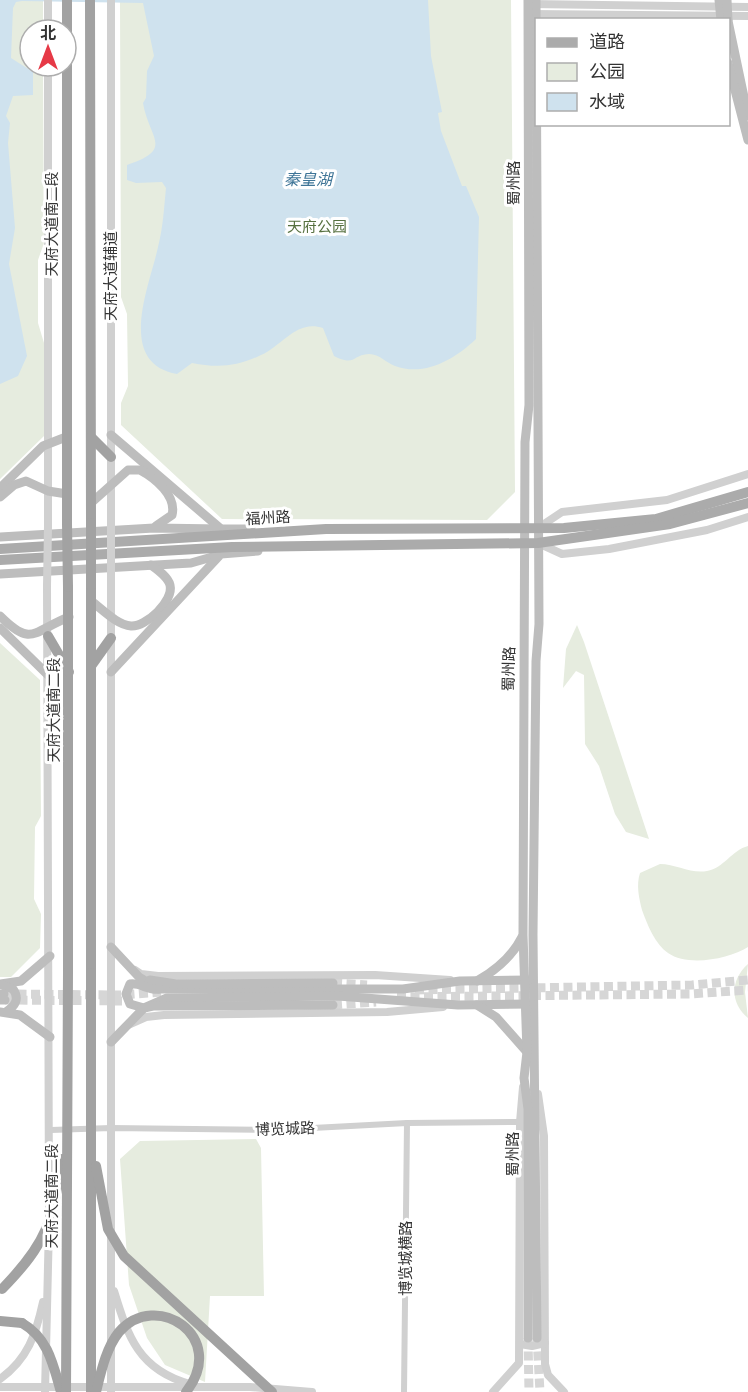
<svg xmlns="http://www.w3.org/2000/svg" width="748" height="1392" font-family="'Source Sans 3','Noto Sans SC',sans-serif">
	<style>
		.green { fill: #e6ecdf }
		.water { fill: #cfe2ee }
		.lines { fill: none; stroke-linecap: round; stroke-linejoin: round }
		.secondary-tunnel { stroke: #d6d6d6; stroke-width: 9; stroke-dasharray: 9 4.5; stroke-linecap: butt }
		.minor { stroke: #d0d0d0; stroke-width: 6 }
		.tertiary { stroke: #d0d0d0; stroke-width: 8 }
		.secondary { stroke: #bdbdbd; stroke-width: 9 }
		.primary { stroke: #ababab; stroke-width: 10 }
		.trunk { stroke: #a2a2a2; stroke-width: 10 }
		.tertiary-bridge { stroke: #d0d0d0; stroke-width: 8 }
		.trunk-bridge { stroke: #a2a2a2; stroke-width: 10 }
		.labels { text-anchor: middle; stroke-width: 6; stroke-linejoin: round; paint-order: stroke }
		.street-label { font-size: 15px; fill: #333; stroke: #fff }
		.park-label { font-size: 15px; fill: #56703f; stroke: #fff }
		.water-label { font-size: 16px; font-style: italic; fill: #3f7597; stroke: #fff }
	</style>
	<rect width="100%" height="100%" fill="#fff"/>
	<g class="green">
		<path d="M0 0H43V30H30V66H43L44 243 38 260V323L44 343V436L0 479Z"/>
		<path d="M120 0H511L515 492 487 520 222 519 121 425V403L128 386 127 314 121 297Z"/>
		<path d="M577 625 584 642 649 839 626 832 615 814 599 766 585 744 584 675 576 671 563 688 566 649Z"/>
		<path d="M0 643 40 680 41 816 35 827 34 899 41 914 40 948 11 977H0Z"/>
		<path d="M748 846V947C729 959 688 967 668 953 655 944 647 924 642 910 639 898 636 885 640 873L660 864C676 864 691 874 707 871 724 868 732 850 748 846Z"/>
		<path d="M748 964 745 992 748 1018C730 1003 730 980 748 964Z"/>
		<path d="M256 1139 261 1148 264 1296H210L205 1382 165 1365 147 1338 129 1285 120 1159 140 1141Z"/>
	</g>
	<path class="water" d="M0 0H428L431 56 442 112 438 113 441 131 462 186H466L479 217 476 339C455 359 425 377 395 366 386 363 380 354 369 354 351 355 356 367 334 356L323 328C297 319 283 345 261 355 237 367 217 368 192 363L177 374C115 363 150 285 158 247 163 228 164 208 166 188L162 182 136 183 127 180V165C175 149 149 139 143 103L146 98 147 71 154 56 143 3 22 1 16 2 13 8 11 58 33 72V95L13 96 6 116 10 123 8 143 15 228 9 264 27 356 18 376 0 384Z"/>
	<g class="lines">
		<g class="secondary-tunnel">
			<path d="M333 983 367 985"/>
			<path d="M415 990 692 985 748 980"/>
			<path d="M4 994 121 995 161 992"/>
			<path d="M397 997 690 994 748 990"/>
			<path d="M5 1000 128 1001"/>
			<path d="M333 1005 376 1002"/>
			<path d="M528 1338 529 1392"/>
			<path d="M537 1338 540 1392"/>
		</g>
		<g class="minor">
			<path d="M51 1130 111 1128 275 1130 407 1123 520 1122"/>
			<path d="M404 1392 407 1123"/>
		</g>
		<g class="tertiary">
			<path d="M111 0V523"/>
			<path d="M530 4 748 7"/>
			<path d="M531 14 748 16"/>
			<path d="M48 30V0"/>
			<path d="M48 526V66"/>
			<path d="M538 528 562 512 667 500 748 474"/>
			<path d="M538 543 562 554 609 549 707 530 748 517"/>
			<path d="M47 586 49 1212"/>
			<path d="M135 970 141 974 158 976 375 975 450 980"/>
			<path d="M128 1025 146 1017 164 1015 387 1012 443 1007"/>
			<path d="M538 1094 544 1136 545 1364 548 1375 564 1392"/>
			<path d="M114 1291C128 1337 139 1370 190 1384"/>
			<path d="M520 1344 532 1346 545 1343"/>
			<path d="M0 1379C28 1359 36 1334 43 1302"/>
			<path d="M0 1387H250L312 1392"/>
			<path d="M45 1392 49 1225"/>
			<path d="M111 1392V584"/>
			<path d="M493 1392 519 1363 520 1122 523 1087"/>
		</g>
		<g class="secondary">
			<path d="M536 0 539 624 536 661 533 935 537 1338"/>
			<path d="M719 0 721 20"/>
			<path d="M727 0 728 20"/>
			<path d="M728 21 748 116"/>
			<path d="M728 63 748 140"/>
			<path d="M111 435 221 529H251"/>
			<path d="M0 488 43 446 66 437"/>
			<path d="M0 497 14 485 26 481 48 491 67 494"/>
			<path d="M91 503 128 470H140C155 478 177 496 172 515L156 526"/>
			<path d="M0 537 154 528 221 529"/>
			<path d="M0 574 191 563 219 555"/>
			<path d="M91 601C102 609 117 625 131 626 146 627 174 601 170 585 168 577 158 570 151 565"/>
			<path d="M0 616C32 648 33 631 69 617"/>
			<path d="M0 628 48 675"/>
			<path d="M111 672 221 554 258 551"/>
			<path d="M111 947 139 977 159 989H403L460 981 529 980"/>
			<path d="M150 980 176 984 333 983"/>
			<path d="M477 981C496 970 512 957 522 937"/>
			<path d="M0 984 21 981 50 956"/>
			<path d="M2 985 13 989C20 999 15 1006 6 1012"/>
			<path d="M159 989C148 991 140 982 130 984L126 994 130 1004 144 1008 167 998 338 996 458 1005 531 1004"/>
			<path d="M0 994H4"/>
			<path d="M0 1000H5"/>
			<path d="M477 1005 496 1017 527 1052"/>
			<path d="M0 1012 20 1015 50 1037"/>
			<path d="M111 1042 144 1008 153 1006 333 1005"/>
			<path d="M528 1338V1109L524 1078 527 1052 523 935 525 442 529 405 528 0"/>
		</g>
		<g class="primary">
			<path d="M0 549 326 529 564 528 656 519 748 492"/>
			<path d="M0 560 232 547 538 543 670 524 748 503"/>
		</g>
		<g class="trunk">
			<path d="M67 0V524"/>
			<path d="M90 0 91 523"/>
			<path d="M91 437 111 457"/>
			<path d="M68 587V972"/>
			<path d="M48 636 69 672"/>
			<path d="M91 666 111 638"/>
			<path d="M91 973V586"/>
			<path d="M0 1321 22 1323"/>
		</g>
		<g class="tertiary-bridge">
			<path d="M111 523V584"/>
			<path d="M47 586 48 526"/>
		</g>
		<g class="trunk-bridge">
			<path d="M91 523V586"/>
			<path d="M67 524 68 587"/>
			<path d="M91 973V1392"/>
			<path d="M96 1166 108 1229 124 1256 272 1392"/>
			<path d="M2 1289C48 1242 52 1222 62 1159"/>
			<path d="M22 1323C48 1338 53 1364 61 1392"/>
			<path d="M66 1392 68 972"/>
			<path d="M96 1392C101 1372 106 1348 119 1332 156 1289 229 1337 186 1392"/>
		</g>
	</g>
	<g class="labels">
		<g class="street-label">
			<text transform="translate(514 183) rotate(-90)" y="5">蜀州路</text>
			<text transform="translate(52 224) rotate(-90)" y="5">天府大道南二段</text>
			<text transform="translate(111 276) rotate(-90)" y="5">天府大道辅道</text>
			<text transform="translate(268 518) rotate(-3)" y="5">福州路</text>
			<text transform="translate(509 669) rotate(-89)" y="5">蜀州路</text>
			<text transform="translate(54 710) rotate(-90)" y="5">天府大道南二段</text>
			<text transform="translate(285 1129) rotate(-2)" y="5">博览城路</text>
			<text transform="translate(513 1154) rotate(-90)" y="5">蜀州路</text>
			<text transform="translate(52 1196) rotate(-90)" y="5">天府大道南二段</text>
			<text transform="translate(406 1258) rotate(-90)" y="5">博览城横路</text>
		</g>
		<g class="park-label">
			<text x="317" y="232">天府公园</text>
		</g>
		<g class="water-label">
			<text x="308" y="185">秦皇湖</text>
		</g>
	</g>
	<rect x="535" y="18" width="195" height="108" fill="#ffffff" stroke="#adadad" stroke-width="1.5"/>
	<rect x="547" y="38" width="30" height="9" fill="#ababab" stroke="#adadad" stroke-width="1.5"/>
	<text x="589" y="48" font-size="18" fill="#333333">道路</text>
	<rect x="547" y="63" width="30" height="18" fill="#e6ecdf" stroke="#adadad" stroke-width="1.5"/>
	<text x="589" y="78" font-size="18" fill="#333333">公园</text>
	<rect x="547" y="93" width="30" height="18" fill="#cfe2ee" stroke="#adadad" stroke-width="1.5"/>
	<text x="589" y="108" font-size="18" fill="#333333">水域</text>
	<g transform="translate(48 48)"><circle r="28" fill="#ffffff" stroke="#adadad" stroke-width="1.5"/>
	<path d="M0-4.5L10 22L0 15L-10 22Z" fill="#e63946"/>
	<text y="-9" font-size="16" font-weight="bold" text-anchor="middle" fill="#333333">北</text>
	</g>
</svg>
